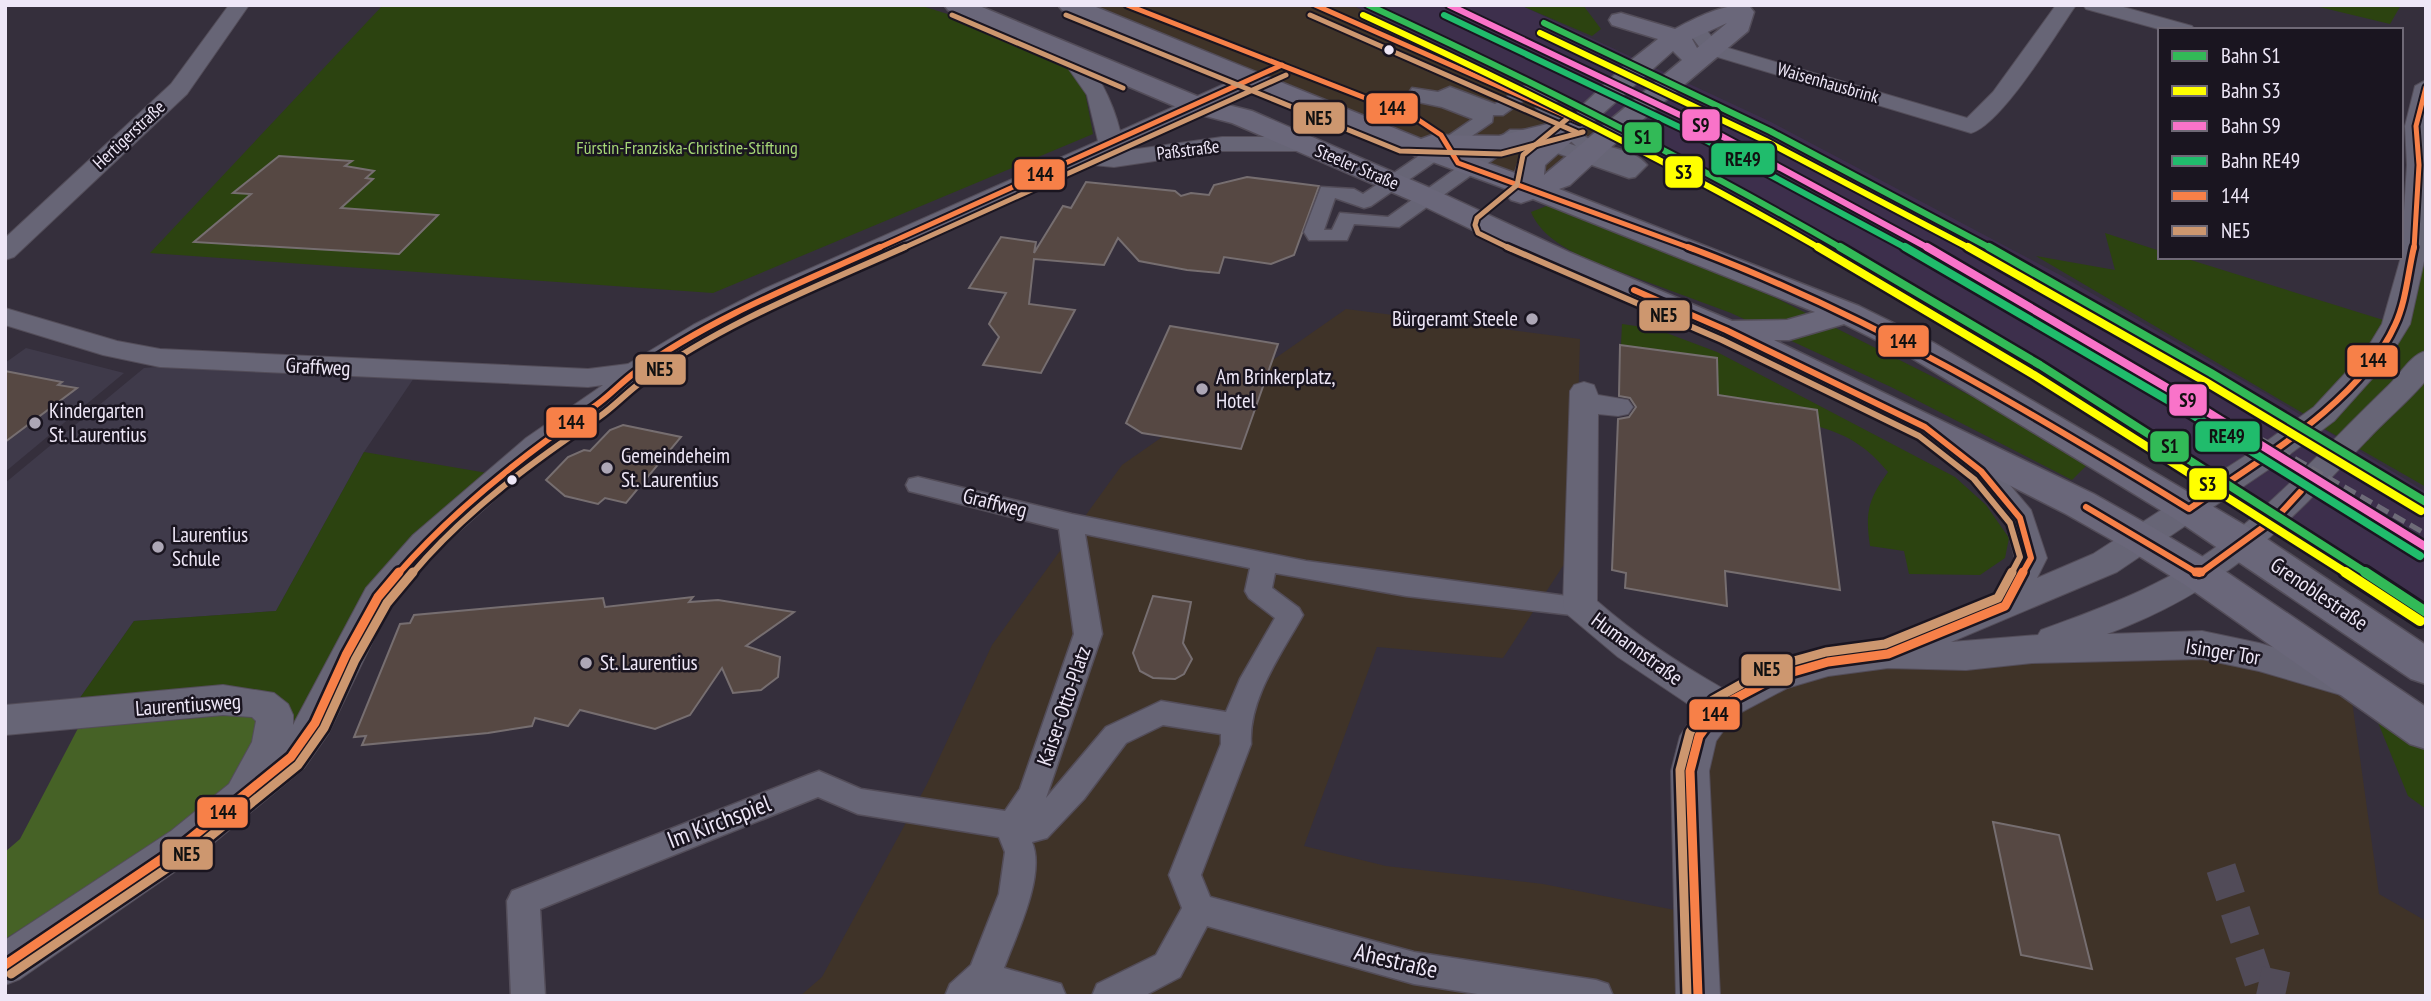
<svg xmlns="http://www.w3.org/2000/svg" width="2431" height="1001" font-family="'PT Sans Narrow',sans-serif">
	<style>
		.commercial { fill: #3f3328 }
		.built { fill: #3d2f4c }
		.education { fill: #3f3a4a }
		.green { fill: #2c4310 }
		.forest { fill: #466226 }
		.building { fill: #564843; stroke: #766e70; stroke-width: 2 }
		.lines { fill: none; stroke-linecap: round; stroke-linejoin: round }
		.pedestrian-tunnel { stroke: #514b58; stroke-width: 30; stroke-dasharray: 30 15; stroke-linecap: butt }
		.pedestrian-casing { stroke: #534d59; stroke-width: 3 }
		.minor-casing { stroke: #534d59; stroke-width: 2 }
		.secondary-casing { stroke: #534d59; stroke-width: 3 }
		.pedestrian { fill: #676576; fill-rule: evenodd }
		.minor { fill: #676576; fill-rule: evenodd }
		.secondary { fill: #6a677a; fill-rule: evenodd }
		.rail { stroke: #6e6b78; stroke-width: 5; stroke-dasharray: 13 6; stroke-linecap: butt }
		.bus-1-far2-casing { stroke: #1a1520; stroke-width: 9 }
		.bus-1-far1-casing { stroke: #1a1520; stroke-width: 11 }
		.bus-1-casing { stroke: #1a1520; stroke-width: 14 }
		.bus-2-far2-casing { stroke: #1a1520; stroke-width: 9 }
		.bus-2-far1-casing { stroke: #1a1520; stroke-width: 11 }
		.bus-2-casing { stroke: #1a1520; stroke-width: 14 }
		.bus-1-far2 { stroke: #f78048; stroke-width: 5 }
		.bus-1-far1 { stroke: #f78048; stroke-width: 6 }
		.bus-1 { stroke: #f78048; stroke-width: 9 }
		.bus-2-far2 { stroke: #cd976f; stroke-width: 5 }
		.bus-2-far1 { stroke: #cd976f; stroke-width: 6 }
		.bus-2 { stroke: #cd976f; stroke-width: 9 }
		.rail-1-far2-casing { stroke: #1a1520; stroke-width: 10 }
		.rail-1-far1-casing { stroke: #1a1520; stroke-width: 13 }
		.rail-1-casing { stroke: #1a1520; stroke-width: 16 }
		.rail-2-far2-casing { stroke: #1a1520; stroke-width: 10 }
		.rail-2-far1-casing { stroke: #1a1520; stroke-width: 13 }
		.rail-2-casing { stroke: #1a1520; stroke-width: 16 }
		.rail-3-far1-casing { stroke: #1a1520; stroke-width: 10 }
		.rail-3-casing { stroke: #1a1520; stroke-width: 13 }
		.rail-4-far1-casing { stroke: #1a1520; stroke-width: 10 }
		.rail-4-casing { stroke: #1a1520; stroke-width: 13 }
		.rail-1-far2 { stroke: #32ba57; stroke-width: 6 }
		.rail-1-far1 { stroke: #32ba57; stroke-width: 8 }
		.rail-1 { stroke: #32ba57; stroke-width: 10 }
		.rail-2-far2 { stroke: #ff0; stroke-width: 6 }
		.rail-2-far1 { stroke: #ff0; stroke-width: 8 }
		.rail-2 { stroke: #ff0; stroke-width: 10 }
		.rail-3-far1 { stroke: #f973c9; stroke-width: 6 }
		.rail-3 { stroke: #f973c9; stroke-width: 8 }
		.rail-4-far1 { stroke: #20bc6c; stroke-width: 6 }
		.rail-4 { stroke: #20bc6c; stroke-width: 8 }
		.bus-dot { fill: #eee7f7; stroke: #1a1520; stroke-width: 2.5 }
		.poi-dot { fill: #ada7b6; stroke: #1a1520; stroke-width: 2.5 }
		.labels { text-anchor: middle; stroke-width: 5; stroke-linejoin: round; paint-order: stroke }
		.far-street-label { font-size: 18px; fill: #eee7f7; stroke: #1a1520 }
		.far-park-label { font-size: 18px; fill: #a5d676; stroke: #1a1520 }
		.poi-label { font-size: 21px; fill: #eee7f7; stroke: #1a1520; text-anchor: start }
		.street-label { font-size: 21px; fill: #eee7f7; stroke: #1a1520 }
		.near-street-label { font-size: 24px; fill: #eee7f7; stroke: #1a1520 }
		.line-badge { stroke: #1a1520; stroke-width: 2.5 }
		.pale-badge-label { font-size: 19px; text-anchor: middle; font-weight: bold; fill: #111 }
	</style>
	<rect width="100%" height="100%" fill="#352f3c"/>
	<g class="commercial">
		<path d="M1075 5H1352L1602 124 1527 188Z"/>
		<path d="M1346 309 1580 339 1574 549 1503 658 1377 647 1304 846 1386 866 1543 884 1705 916 1708 737 1729 709 1833 667 2205 651 2351 694 2379 894 2426 921V996H800L822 977 927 784 992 645 1122 465Z"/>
	</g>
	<path class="built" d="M1352 5H1520L1771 122 2060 275 2273 398 2426 492V614L2372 577 2030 370 1689 170 1499 72Z"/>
	<g class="education">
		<path d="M26 348 124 373 5 472V363Z"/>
		<path d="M215 362 418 372 364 452 276 611 134 621 70 712 5 718V483L144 368Z"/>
	</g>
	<g class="green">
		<path d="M383 5H919L1052 47 1085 92 1093 134 713 293 150 253Z"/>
		<path d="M1520 5H1583L1601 29 1592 36Z"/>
		<path d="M2311 5H2401L2390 24Z"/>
		<path d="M1549 205 1774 297 2005 413 2088 464 2072 480 1891 387 1731 313 1588 260C1565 248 1541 236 1531 212Z"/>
		<path d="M2105 233 2160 251V257H2181L2393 323 2311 418 2036 256 2115 270Z"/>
		<path d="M2426 245V487L2316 424 2380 367Z"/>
		<path d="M1622 324 1656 329 1717 352 1955 477 1986 505 2009 538 2005 558 1980 575 1909 574 1904 551 1870 546C1865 512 1868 500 1888 472 1868 448 1850 436 1820 427L1817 410 1718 395 1716 358 1621 345Z"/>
		<path d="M364 452 499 475 422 542 301 740 70 712 134 621 276 611Z"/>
		<path d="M2366 693 2426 735V809L2408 796Z"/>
	</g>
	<path class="forest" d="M261 705 259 767 193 819 5 939V852L20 839 86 713Z"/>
	<g class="building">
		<path d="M279 156 352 161 345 166 374 171 366 178 373 179 341 208 438 215 399 254 194 242 251 194 233 193Z"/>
		<path d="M1247 177 1319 186 1294 255 1271 264 1224 257 1219 273 1187 270 1139 261 1118 238 1104 265 1034 259 1029 304 1075 310 1041 373 983 365 999 337 989 324 1006 293 969 288 1001 237 1036 242 1034 253 1063 206 1071 208 1086 182 1175 191 1181 196 1191 193 1209 195 1214 185Z"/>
		<path d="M1170 326 1278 344 1241 449 1142 433 1126 423Z"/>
		<path d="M1620 345 1717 358 1718 395 1817 410 1840 590 1725 571 1727 606 1625 588 1626 573 1612 570 1618 419 1629 417 1636 407 1630 398 1619 396Z"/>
		<path d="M5 371 62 382 58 385 77 388 5 442Z"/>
		<path d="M623 425 681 437 626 503 605 498 598 504 565 496 546 480 568 457 584 450 590 451 610 430Z"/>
		<path d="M1153 596 1191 602 1183 643 1192 659 1184 674 1175 679 1153 678 1140 671 1133 653Z"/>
		<path d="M693 597 689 602 718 600 794 612 746 646 780 657 778 677 761 690 733 693 722 668 690 715 655 729 580 710 568 726 535 718 532 726 488 733 362 745 366 736 354 737 400 624 410 623 414 615 603 598 605 607Z"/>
		<path d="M1993 822 2059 835 2092 969 2021 955Z"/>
	</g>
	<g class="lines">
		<g class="pedestrian-tunnel">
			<path d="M2221 868 2264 996"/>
			<path d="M2259 981 2287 987"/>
		</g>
		<g class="pedestrian-casing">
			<g id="pedestrian">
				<path d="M1530 83 1557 95 1559 99 1553 105C1565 116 1577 133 1591 140 1609 149 1634 149 1647 165L1635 177 1629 178 1520 140 1399 227 1354 224 1347 240H1309L1304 232 1321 187 1354 189 1363 194 1473 119 1442 107 1409 100 1407 96 1412 88 1438 92 1450 87 1495 104ZM1531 95 1539 100 1535 105 1537 109 1576 146 1531 130H1510L1388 217 1340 213 1332 230H1324L1335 198 1364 208 1371 206 1492 122 1493 115H1503Z"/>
				<path d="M918 477 1072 514 1306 561 1589 599 1593 606 1589 613 1580 616 1406 596 1275 573 1272 588 1299 608 1303 615C1282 653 1248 699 1251 744L1201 875 1210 897 1414 952 1596 980 1608 984 1613 996H1490L1414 984 1207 926 1180 977 1144 996H1092L1097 984 1156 955 1182 908 1169 875 1221 744V734L1163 725 1126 743 1084 799 1047 838 1032 842C1046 875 1016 935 1004 968L1061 984 1066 996H945L950 984 971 965 999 894 1005 852 999 837 858 814 818 797 540 909 545 996H511L507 901 512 891 808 775 819 771 861 789 1005 811 1020 789 1074 634 1059 529 909 491 906 485 909 479ZM1085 534 1250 568 1245 591 1249 598 1275 618 1240 679 1226 712 1161 701 1106 727 1046 798 1102 634Z"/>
			</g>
		</g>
		<g class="minor-casing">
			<g id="minor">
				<path d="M229 5H249L187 94 14 257 5 260V238L171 84Z"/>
				<path d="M2056 5H2076C2056 34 2001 125 1971 133L1704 53 1685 28 1688 24H1702L1718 45 1967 118 1993 92Z"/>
				<path d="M2083 5H2116L2192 26 2195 30H2162L2086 9Z"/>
				<path d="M1069 49C1093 55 1115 108 1120 131L1244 75 1252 74 1263 80 1260 85 1109 153 1222 137H1303L1314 144 1303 151H1222L1114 167 1083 164 782 301 713 337 647 377 606 413 548 452 437 551 390 605 328 734 304 768 199 855 20 979 5 985V940L171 831 229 784 252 742 256 721 252 717 223 715 5 735V705L223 685 274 693 288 704 293 715V725L366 588 413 535 526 438 603 385 588 387 160 367 103 355 5 325V308L117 341 160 349 588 369 628 364 693 325 764 289 1098 141 1087 95 1059 55Z"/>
				<path d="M2426 80V252L2410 324 2386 363 2334 421 2278 463 2117 572 1951 642 2038 635 2041 630C2110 605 2176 581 2234 533 2289 488 2337 435 2388 386 2400 375 2410 355 2426 351V380L2422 385C2405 404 2386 420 2369 438 2283 529 2227 589 2107 634L2202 631 2259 643 2361 673 2366 683 2361 693 2348 697 2259 671 2202 659 2032 663 1966 670 1888 668 1828 676 1787 688 1734 716 1716 741 1709 771 1720 996H1676L1671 771 1680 736 1697 710 1618 657 1568 615 1563 606 1570 391 1574 385 1584 382 1594 385 1598 395 1628 400 1633 407 1628 414 1618 416 1598 414 1597 601C1636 635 1678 663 1722 688L1776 663 1828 648 1886 641 1994 595 2015 558 2005 521 1970 478 1930 443 1934 436 1945 433 1956 436 1992 464 2031 510 2047 558 2037 578 2093 554 2256 449 2314 407 2365 352 2382 324 2401 257 2407 165 2405 126 2415 86Z"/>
			</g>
		</g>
		<g class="secondary-casing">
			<path id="secondary" d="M944 5H977L1204 99 1252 111 1437 191 1571 253 1732 321 1787 320 1815 312 1533 199 1521 203 1511 200 1506 194 1509 190 1392 147 1062 10 1058 5H1091L1421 139 1432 135 1499 136 1568 119 1625 65 1658 39 1612 25 1609 20 1612 15 1621 13 1675 29C1695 18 1728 1 1750 7L1754 12 1748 31 1621 138 1570 185 1559 189 1859 306 1934 343 2258 533 2426 645V684L2411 679 2175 519 1910 357 1844 324 1789 340H1774L2094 494 2154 528 2213 563 2426 707V749L2410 744 2185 585 2126 548 2066 514 1814 386 1714 337 1549 267 1417 203 1232 123 1186 111 948 10ZM1727 23 1697 48 1692 39ZM1673 51 1682 60 1544 175 1545 165ZM1539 142 1521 156 1515 173 1457 152H1500Z"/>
		</g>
		<use href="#pedestrian" class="pedestrian"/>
		<use href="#minor" class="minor"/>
		<use href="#secondary" class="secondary"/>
		<path class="rail" d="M1982 278 2426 534"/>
		<g class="bus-1-far2-casing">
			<g id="bus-1-far2">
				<path d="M1127 5 1414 117 1441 135 1458 163 1693 249"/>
				<path d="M1315 5 1580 122"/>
				<path d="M876 249 1282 65"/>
				<path d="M2414 249 2419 165 2416 126 2426 87"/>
			</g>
		</g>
		<g class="bus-1-far1-casing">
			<g id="bus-1-far1">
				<path d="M1688 247C1868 314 2026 409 2189 509 2257 461 2360 403 2395 325 2406 302 2408 272 2414 247"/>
				<path d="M1634 290 1726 330 1925 427 1981 471 2020 518 2031 558 2022 574"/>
				<path d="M2086 507 2199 574 2277 517 2301 491"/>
				<path d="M398 574C454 510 522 456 592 408 609 397 621 382 637 371 711 318 798 284 880 247"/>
			</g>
		</g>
		<g class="bus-1-casing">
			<g id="bus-1">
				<path d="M2196 572H2201"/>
				<path d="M5 965 185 843 291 757 315 723 346 655 378 597 399 572"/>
				<path d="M1698 996 1690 771 1699 736 1721 706 1776 677 1828 662 1888 654 2005 606 2023 572"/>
			</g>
		</g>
		<g class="bus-2-far2-casing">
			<g id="bus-2-far2">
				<path d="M952 15 1123 88"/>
				<path d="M1066 15 1400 151 1501 154 1583 132"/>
				<path d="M1310 15 1576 132"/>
				<path d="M901 249 1286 75"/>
				<path d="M1511 249 1478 233 1475 225 1477 218 1517 185 1523 155 1573 114"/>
			</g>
		</g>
		<g class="bus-2-far1-casing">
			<g id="bus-2-far1">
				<path d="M1507 247 1722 340 1919 436 1974 479 2010 523 2020 557 2011 574"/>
				<path d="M412 574C464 512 532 462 599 417 615 406 628 391 644 380 723 323 816 287 905 247"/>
			</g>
		</g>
		<g class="bus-2-casing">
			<g id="bus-2">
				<path d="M11 974 191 852 298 765 324 728 355 660 387 603 413 572"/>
				<path d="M1687 996 1680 770 1690 732 1713 700 1772 667 1826 652 1885 644 1998 598 2012 572"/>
			</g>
		</g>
		<use href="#bus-1-far2" class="bus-1-far2"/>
		<use href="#bus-1-far1" class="bus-1-far1"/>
		<use href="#bus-1" class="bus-1"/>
		<use href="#bus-2-far2" class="bus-2-far2"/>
		<use href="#bus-2-far1" class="bus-2-far1"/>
		<use href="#bus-2" class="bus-2"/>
		<g class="rail-1-far2-casing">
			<g id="rail-1-far2">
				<path d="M1368 5C1530 80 1689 160 1843 249"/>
				<path d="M1544 23 1770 131 1992 249"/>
			</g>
		</g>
		<g class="rail-1-far1-casing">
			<g id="rail-1-far1">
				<path d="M1840 247 2040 365 2368 574"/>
				<path d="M1989 247 2211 373 2426 502"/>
			</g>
		</g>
		<g class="rail-1-casing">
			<path id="rail-1" d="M2365 572 2426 612"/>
		</g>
		<g class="rail-2-far2-casing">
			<g id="rail-2-far2">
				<path d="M1363 15C1519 87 1672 163 1821 249"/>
				<path d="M1540 33 1766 141 1971 249"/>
			</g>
		</g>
		<g class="rail-2-far1-casing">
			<g id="rail-2-far1">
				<path d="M1818 247 2034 375 2348 574"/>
				<path d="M1968 247 2206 382 2421 511"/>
			</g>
		</g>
		<g class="rail-2-casing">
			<path id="rail-2" d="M2345 572 2420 621"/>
		</g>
		<g class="rail-3-far1-casing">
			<path id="rail-3-far1" d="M1449 5 1701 125 1930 249"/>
		</g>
		<g class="rail-3-casing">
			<path id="rail-3" d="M1927 247 2188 400 2426 547"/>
		</g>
		<g class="rail-4-far1-casing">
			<path id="rail-4-far1" d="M1444 15 1696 135 1908 249"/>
		</g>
		<g class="rail-4-casing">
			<path id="rail-4" d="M1905 247 2183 409 2420 556"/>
		</g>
		<use href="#rail-1-far2" class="rail-1-far2"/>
		<use href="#rail-1-far1" class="rail-1-far1"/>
		<use href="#rail-1" class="rail-1"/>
		<use href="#rail-2-far2" class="rail-2-far2"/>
		<use href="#rail-2-far1" class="rail-2-far1"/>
		<use href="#rail-2" class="rail-2"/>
		<use href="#rail-3-far1" class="rail-3-far1"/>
		<use href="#rail-3" class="rail-3"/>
		<use href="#rail-4-far1" class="rail-4-far1"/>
		<use href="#rail-4" class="rail-4"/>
	</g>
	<g class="bus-dot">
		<circle cx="1389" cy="50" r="6"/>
		<circle cx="512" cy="480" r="6"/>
	</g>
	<g class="poi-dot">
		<circle cx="1532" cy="319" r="7"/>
		<circle cx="1202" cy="389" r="7"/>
		<circle cx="35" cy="423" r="7"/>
		<circle cx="607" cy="468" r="7"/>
		<circle cx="158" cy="547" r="7"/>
		<circle cx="586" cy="663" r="7"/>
	</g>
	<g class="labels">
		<g class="far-street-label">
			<text transform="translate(1828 83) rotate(16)" y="6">Waisenhausbrink</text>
			<text transform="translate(129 135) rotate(-43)" y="6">Hertigerstraße</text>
			<text transform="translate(1188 150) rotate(-7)" y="6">Paßstraße</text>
			<text transform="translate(1357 167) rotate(23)" y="6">Steeler Straße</text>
		</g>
		<g class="far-park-label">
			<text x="687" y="154">Fürstin-Franziska-Christine-Stiftung</text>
		</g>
		<g class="poi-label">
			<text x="1518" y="326" text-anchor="end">Bürgeramt Steele</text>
			<text x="1216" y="384">Am Brinkerplatz,<tspan x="1216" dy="24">Hotel</tspan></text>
			<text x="49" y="418">Kindergarten<tspan x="49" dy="24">St. Laurentius</tspan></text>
			<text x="621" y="463">Gemeindeheim<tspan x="621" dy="24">St. Laurentius</tspan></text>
			<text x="172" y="542">Laurentius<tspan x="172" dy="24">Schule</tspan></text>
			<text x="600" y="670">St. Laurentius</text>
		</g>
		<g class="street-label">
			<text transform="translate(318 367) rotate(3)" y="7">Graffweg</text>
			<text transform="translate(995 503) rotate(14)" y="7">Graffweg</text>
			<text transform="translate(2319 594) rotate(34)" y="7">Grenoblestraße</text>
			<text transform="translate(1637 649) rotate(36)" y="7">Humannstraße</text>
			<text transform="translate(2223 652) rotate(9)" y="7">Isinger Tor</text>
			<text transform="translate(188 705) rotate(-4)" y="7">Laurentiusweg</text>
			<text transform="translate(1064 706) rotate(-71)" y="7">Kaiser-Otto-Platz</text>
		</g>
		<g class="near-street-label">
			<text transform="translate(719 822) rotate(-21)" y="8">Im Kirchspiel</text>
			<text transform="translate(1396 961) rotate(13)" y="8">Ahestraße</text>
		</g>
	</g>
	<g class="line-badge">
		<rect x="1365" y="92" width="54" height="33" rx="7" fill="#f78048"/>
		<rect x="1292" y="101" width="54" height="34" rx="7" fill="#cd976f"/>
		<rect x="1681" y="108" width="40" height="34" rx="7" fill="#f973c9"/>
		<rect x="1623" y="121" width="40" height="33" rx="7" fill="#32ba57"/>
		<rect x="1710" y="142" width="66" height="34" rx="7" fill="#20bc6c"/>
		<rect x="1664" y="155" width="40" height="34" rx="7" fill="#ff0"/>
		<rect x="1013" y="158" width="53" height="33" rx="7" fill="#f78048"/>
		<rect x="1638" y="299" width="53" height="33" rx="7" fill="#cd976f"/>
		<rect x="1877" y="324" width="53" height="34" rx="7" fill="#f78048"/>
		<rect x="2346" y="344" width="53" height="34" rx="7" fill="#f78048"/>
		<rect x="634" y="353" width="53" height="33" rx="7" fill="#cd976f"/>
		<rect x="2168" y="383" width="40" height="34" rx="7" fill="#f973c9"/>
		<rect x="545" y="406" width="53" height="33" rx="7" fill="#f78048"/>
		<rect x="2194" y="420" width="67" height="33" rx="7" fill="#20bc6c"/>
		<rect x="2149" y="430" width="41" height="33" rx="7" fill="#32ba57"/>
		<rect x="2188" y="467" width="40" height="34" rx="7" fill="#ff0"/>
		<rect x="1740" y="653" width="54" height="34" rx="7" fill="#cd976f"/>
		<rect x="1688" y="698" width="53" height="33" rx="7" fill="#f78048"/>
		<rect x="196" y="796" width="53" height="33" rx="7" fill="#f78048"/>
		<rect x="161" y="838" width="53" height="33" rx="7" fill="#cd976f"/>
	</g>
	<g class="pale-badge-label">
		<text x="1392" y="115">144</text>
		<text x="1319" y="125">NE5</text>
		<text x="1701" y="132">S9</text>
		<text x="1643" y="144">S1</text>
		<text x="1743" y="166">RE49</text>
		<text x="1684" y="179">S3</text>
		<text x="1040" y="181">144</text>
		<text x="1664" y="322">NE5</text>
		<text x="1903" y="348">144</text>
		<text x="2373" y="367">144</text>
		<text x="660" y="376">NE5</text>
		<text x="2188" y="407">S9</text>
		<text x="571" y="429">144</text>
		<text x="2227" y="443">RE49</text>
		<text x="2170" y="453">S1</text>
		<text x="2208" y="491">S3</text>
		<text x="1767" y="676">NE5</text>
		<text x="1715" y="721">144</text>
		<text x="223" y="819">144</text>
		<text x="187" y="861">NE5</text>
	</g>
	<rect width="2431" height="1001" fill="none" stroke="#eee7f7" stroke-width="14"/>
	<rect x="2158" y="28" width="245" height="231" fill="#1a1520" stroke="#6f6976" stroke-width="2"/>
	<rect x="2172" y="51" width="35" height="10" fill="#32ba57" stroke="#6f6976" stroke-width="2"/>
	<text x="2221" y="63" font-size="21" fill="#eee7f7">Bahn S1</text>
	<rect x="2172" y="86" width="35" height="10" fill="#ffff00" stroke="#6f6976" stroke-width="2"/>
	<text x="2221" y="98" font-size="21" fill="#eee7f7">Bahn S3</text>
	<rect x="2172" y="121" width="35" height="10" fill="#f973c9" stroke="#6f6976" stroke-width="2"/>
	<text x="2221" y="133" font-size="21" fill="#eee7f7">Bahn S9</text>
	<rect x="2172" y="156" width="35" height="10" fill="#20bc6c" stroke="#6f6976" stroke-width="2"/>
	<text x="2221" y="168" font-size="21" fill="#eee7f7">Bahn RE49</text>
	<rect x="2172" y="191" width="35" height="10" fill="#f78048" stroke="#6f6976" stroke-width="2"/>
	<text x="2221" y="203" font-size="21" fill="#eee7f7">144</text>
	<rect x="2172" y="226" width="35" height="10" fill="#cd976f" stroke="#6f6976" stroke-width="2"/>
	<text x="2221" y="238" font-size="21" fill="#eee7f7">NE5</text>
</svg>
